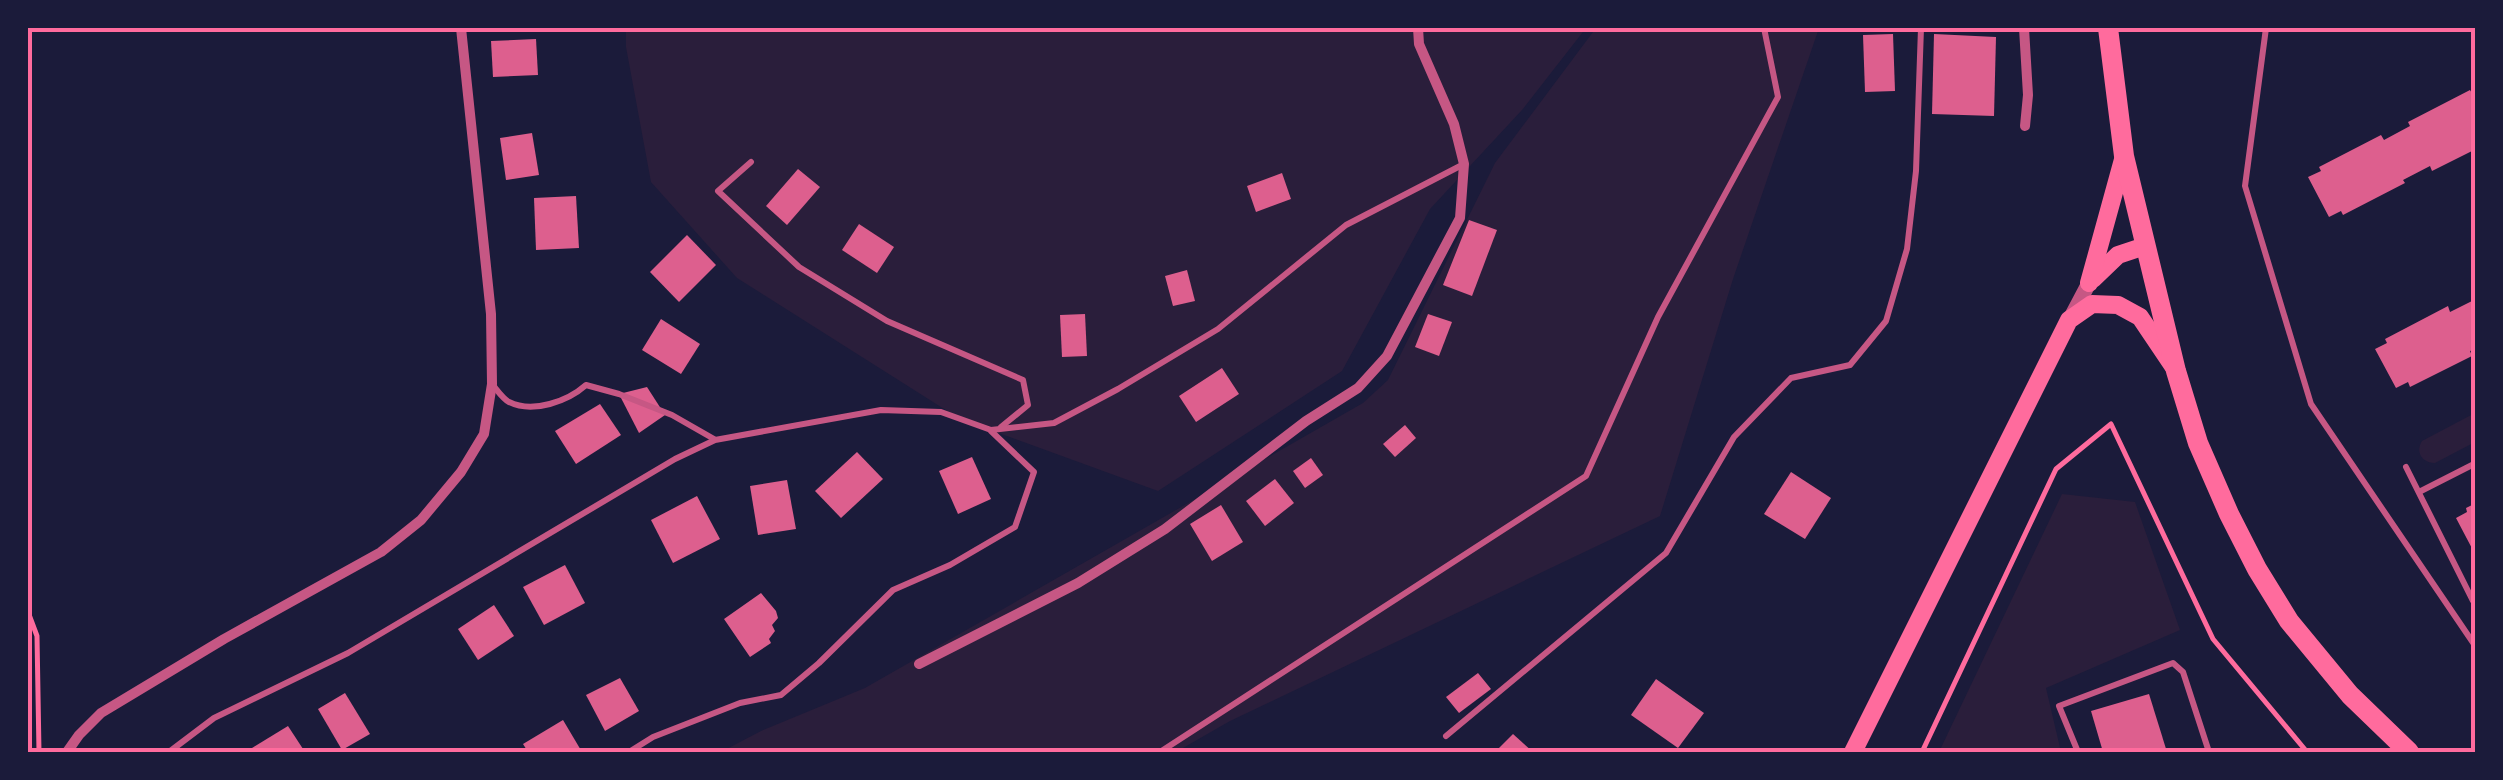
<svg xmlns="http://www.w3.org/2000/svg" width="2503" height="780" font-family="'Sofia Sans Condensed',sans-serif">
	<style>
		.green { fill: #2a1e3b }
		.building { fill: #dd5f8e }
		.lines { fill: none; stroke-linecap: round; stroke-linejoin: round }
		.path { stroke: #ff6b9d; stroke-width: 5 }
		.service { stroke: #c65784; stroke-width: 6 }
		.minor { stroke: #c65784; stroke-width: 10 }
		.tertiary { stroke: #c65784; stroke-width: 15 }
		.secondary { stroke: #ff6b9d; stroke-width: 18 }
		.primary { stroke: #ff6b9d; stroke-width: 20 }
		.neatline { fill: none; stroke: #ff6b9d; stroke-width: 4 }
	</style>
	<rect width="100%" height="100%" fill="#1b1b3a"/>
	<g class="green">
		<path d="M626 28H1586L1522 110 1430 209 1342 371 1158 491 960 419 737 278 651 182 626 47Z"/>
		<path d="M1596 28H1819L1733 279 1660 516 1230 721 1176 752H721L761 731 865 688 1363 403 1388 380 1495 163Z"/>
		<path d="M2475 413V442L2435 463C2422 463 2415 452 2422 441Z"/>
		<path d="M2062 494 2135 502 2180 630 2046 688 2061 752H1939Z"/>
	</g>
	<g class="building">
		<path d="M1893 34 1895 91 1865 92 1863 35Z"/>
		<path d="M1934 34 1996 37 1994 116 1932 114Z"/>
		<path d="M536 39 538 75 493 77 491 41Z"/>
		<path d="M2470 90 2473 95 2476 94V149L2432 171 2430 166 2403 180 2405 183 2343 215 2341 211 2329 217 2308 177 2321 171 2319 167 2381 135 2384 140 2410 126 2408 122Z"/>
		<path d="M532 133 539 175 506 180 500 138Z"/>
		<path d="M798 169 820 187 787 225 766 206Z"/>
		<path d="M1282 173 1291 199 1256 212 1247 186Z"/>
		<path d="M576 196 579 248 536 250 534 198Z"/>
		<path d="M1469 220 1497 230 1472 296 1443 285Z"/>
		<path d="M859 224 894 247 877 273 842 250Z"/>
		<path d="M687 235 716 265 679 302 650 272Z"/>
		<path d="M1187 270 1195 301 1173 306 1165 276Z"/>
		<path d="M2476 299V349L2470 351 2472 356 2410 387 2408 382 2396 388 2375 349 2387 343 2385 339 2448 306 2450 312Z"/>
		<path d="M1085 314 1087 356 1062 357 1060 315Z"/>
		<path d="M1428 314 1452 322 1439 356 1415 347Z"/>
		<path d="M661 319 700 344 681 374 642 350Z"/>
		<path d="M1222 368 1239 394 1196 422 1179 396Z"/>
		<path d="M647 387 665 415 639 433 619 394Z"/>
		<path d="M600 404 621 435 576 464 555 431Z"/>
		<path d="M1405 425 1416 438 1395 457 1383 444Z"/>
		<path d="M857 452 883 479 841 518 815 491Z"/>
		<path d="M972 457 991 499 958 514 939 471Z"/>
		<path d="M1311 458 1323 475 1305 488 1293 471Z"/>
		<path d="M1791 472 1831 498 1805 539 1764 514Z"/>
		<path d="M1275 479 1294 503 1265 526 1246 501Z"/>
		<path d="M787 480 796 529 758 535 750 486Z"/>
		<path d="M697 496 720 539 673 563 651 520Z"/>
		<path d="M2476 503V556L2456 518 2467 512 2466 508Z"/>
		<path d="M1221 505 1243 542 1212 561 1190 524Z"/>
		<path d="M565 565 585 603 544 625 523 587Z"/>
		<path d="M761 593 776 611 778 618 772 625 775 631 769 639 771 643 750 657 724 619Z"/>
		<path d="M494 605 514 636 478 660 458 629Z"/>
		<path d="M1478 673 1491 689 1459 713 1446 697Z"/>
		<path d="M620 678 639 711 605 731 586 695Z"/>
		<path d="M1656 679 1704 713 1678 748 1631 715Z"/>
		<path d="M345 693 370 734 342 750 318 709Z"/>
		<path d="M2149 694 2167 752H2103L2091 711Z"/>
		<path d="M563 720 582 752H528L523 744Z"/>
		<path d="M288 726 305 752H255L252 748Z"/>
		<path d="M1513 734 1533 752H1495Z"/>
	</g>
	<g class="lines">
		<g class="path">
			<path d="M28 612 37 636 39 752"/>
			<path d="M1922 752 2056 469 2111 424 2213 639 2307 752"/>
		</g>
		<g class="service">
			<path d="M2266 28 2245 186 2311 404 2476 647"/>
			<path d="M751 162 718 191 799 267 887 321 1023 380 1028 405 1001 427"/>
			<path d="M492 384C497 390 503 399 509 402 533 414 568 401 586 385L619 394 672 415 714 439"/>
			<path d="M2406 467 2473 601 2476 599"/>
			<path d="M2419 492 2476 463"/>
			<path d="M1446 736 1666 553 1734 437 1791 378 1850 365 1886 321 1907 249 1916 171 1921 28"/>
			<path d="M169 752 214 718 348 653 675 459 715 440 881 410 941 412 991 430 1054 423 1118 389 1218 329 1346 225 1464 164"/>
			<path d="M629 752 653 737 740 703 781 695 819 663 893 590 950 565 1015 527 1034 472 991 431"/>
			<path d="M1160 752 1586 476 1658 317 1778 97 1764 28"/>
			<path d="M2078 752 2059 706 2173 663 2183 672 2209 752"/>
		</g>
		<g class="minor">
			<path d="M2024 28 2028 95 2025 126"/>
			<path d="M919 664 1078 583 1165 529 1306 421 1358 388 1387 356 1460 218 1464 164 1454 124 1419 44 1418 28"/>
			<path d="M67 752 79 735 101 713 224 639 381 552 421 520 461 472 484 434 492 384 491 314 461 28"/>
		</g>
		<path class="tertiary" d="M2070 319 2089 283"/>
		<g class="secondary">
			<path d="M2093 279 2118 255 2145 246"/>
			<path d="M2089 283 2124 156"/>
			<path d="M1853 752 2069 320 2092 304 2118 305 2140 317 2173 366"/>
		</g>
		<path class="primary" d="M2108 28 2124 156 2176 371 2198 443 2229 514 2257 569 2289 621 2350 695 2409 752"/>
	</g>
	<rect width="2503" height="780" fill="none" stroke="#1b1b3a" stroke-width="60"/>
	<rect x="30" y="30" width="2443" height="720" class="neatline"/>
</svg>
